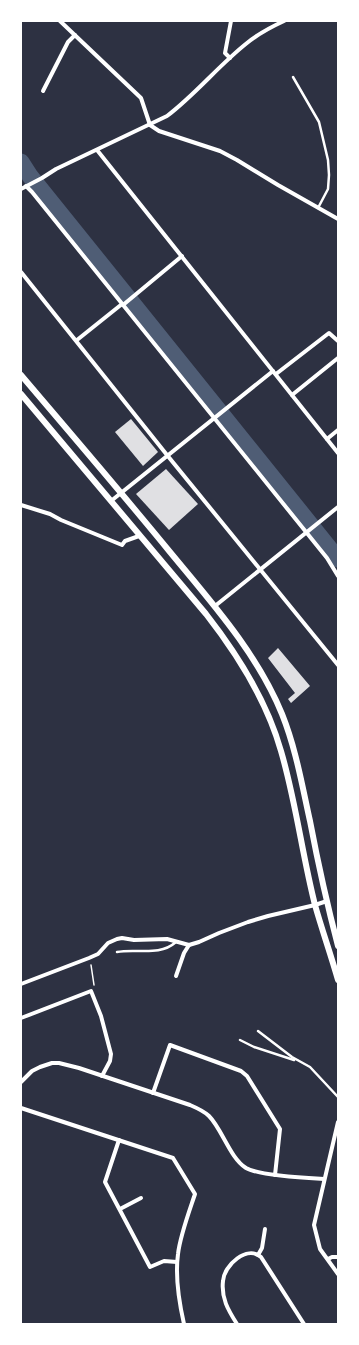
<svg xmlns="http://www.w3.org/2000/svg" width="359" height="1345" font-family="Lato,sans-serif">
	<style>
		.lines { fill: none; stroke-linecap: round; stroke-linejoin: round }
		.river { stroke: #4f5d75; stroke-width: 17 }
		.building { fill: #e0e0e3 }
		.path { stroke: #fff; stroke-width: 1.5 }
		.service { stroke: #fff; stroke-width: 2.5 }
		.minor { stroke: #fff; stroke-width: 4 }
		.secondary { stroke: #fff; stroke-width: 6 }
	</style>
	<rect width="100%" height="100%" fill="#2d3142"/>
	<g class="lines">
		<path class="river" d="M21 162 30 176 338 559"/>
	</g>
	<g class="building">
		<path d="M131 419 158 452 143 466 115 432Z"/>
		<path d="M166 469 198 504 169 530 136 494Z"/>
		<path d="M278 648 310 686 291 703 288 699 295 693 268 658Z"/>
	</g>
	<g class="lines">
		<path class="path" d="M91 965 94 985"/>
		<g class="service">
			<path d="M293 77 319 122 328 160 329 175 328 189 318 208"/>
			<path d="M117 952C137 948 159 957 176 942"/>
			<path d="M258 1031 292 1057 310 1067 338 1097"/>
			<path d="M240 1040 254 1047 294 1060"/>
		</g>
		<g class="minor">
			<path d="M60 21 141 98 150 125 159 131 220 151 237 160 278 185 338 219"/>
			<path d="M230 58 225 53 231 21"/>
			<path d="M43 91 68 42 75 35"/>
			<path d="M97 150 338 453"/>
			<path d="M26 186 32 192 327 558 338 576"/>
			<path d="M21 189 42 178 56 169 167 116C196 94 219 65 247 43 258 34 271 27 284 21"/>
			<path d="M21 272 167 455 338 665"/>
			<path d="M123 305 182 256"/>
			<path d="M77 340 122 304"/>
			<path d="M276 374 329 333 338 341"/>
			<path d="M292 395 338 358"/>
			<path d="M327 439 338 430"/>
			<path d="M111 501 273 371"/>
			<path d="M21 505 50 514 61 520 122 545 125 541 139 536"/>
			<path d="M215 606 338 507"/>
			<path d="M176 976 184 953 189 945"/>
			<path d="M21 984 89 958 98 954 108 943 117 939 122 938 134 940 167 939 189 945 199 942 219 933 248 922 268 916 315 905 327 901"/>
			<path d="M21 1018 91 991 101 1016 111 1054 110 1061 102 1076"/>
			<path d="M21 1082 32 1071 40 1067 52 1063H59L79 1068 190 1105C197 1108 204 1111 209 1116 222 1129 230 1158 246 1168 260 1176 306 1178 324 1179"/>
			<path d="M153 1093 170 1045 241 1071 247 1076 280 1129 275 1175"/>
			<path d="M21 1108 173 1158 195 1194C189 1212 180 1236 178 1254 175 1276 179 1302 184 1324"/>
			<path d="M338 1122 314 1225 320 1249 338 1274"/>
			<path d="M119 1140 105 1182 150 1267 164 1261 177 1262"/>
			<path d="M120 1209 141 1198"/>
			<path d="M258 1255 262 1248 265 1229"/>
			<path d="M328 1259 332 1257H338"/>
			<path d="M237 1324C228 1310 221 1298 223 1281 224 1265 247 1245 261 1257L304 1324"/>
		</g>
		<g class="secondary">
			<path d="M21 375C71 434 121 492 170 552 212 603 257 653 282 714 296 749 302 785 310 821 318 863 327 904 338 946"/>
			<path d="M21 394 206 614C238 655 267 701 281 751 296 802 302 854 315 905 322 930 331 955 338 980"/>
		</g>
	</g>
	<rect width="359" height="1345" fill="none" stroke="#ffffff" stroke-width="44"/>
</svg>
